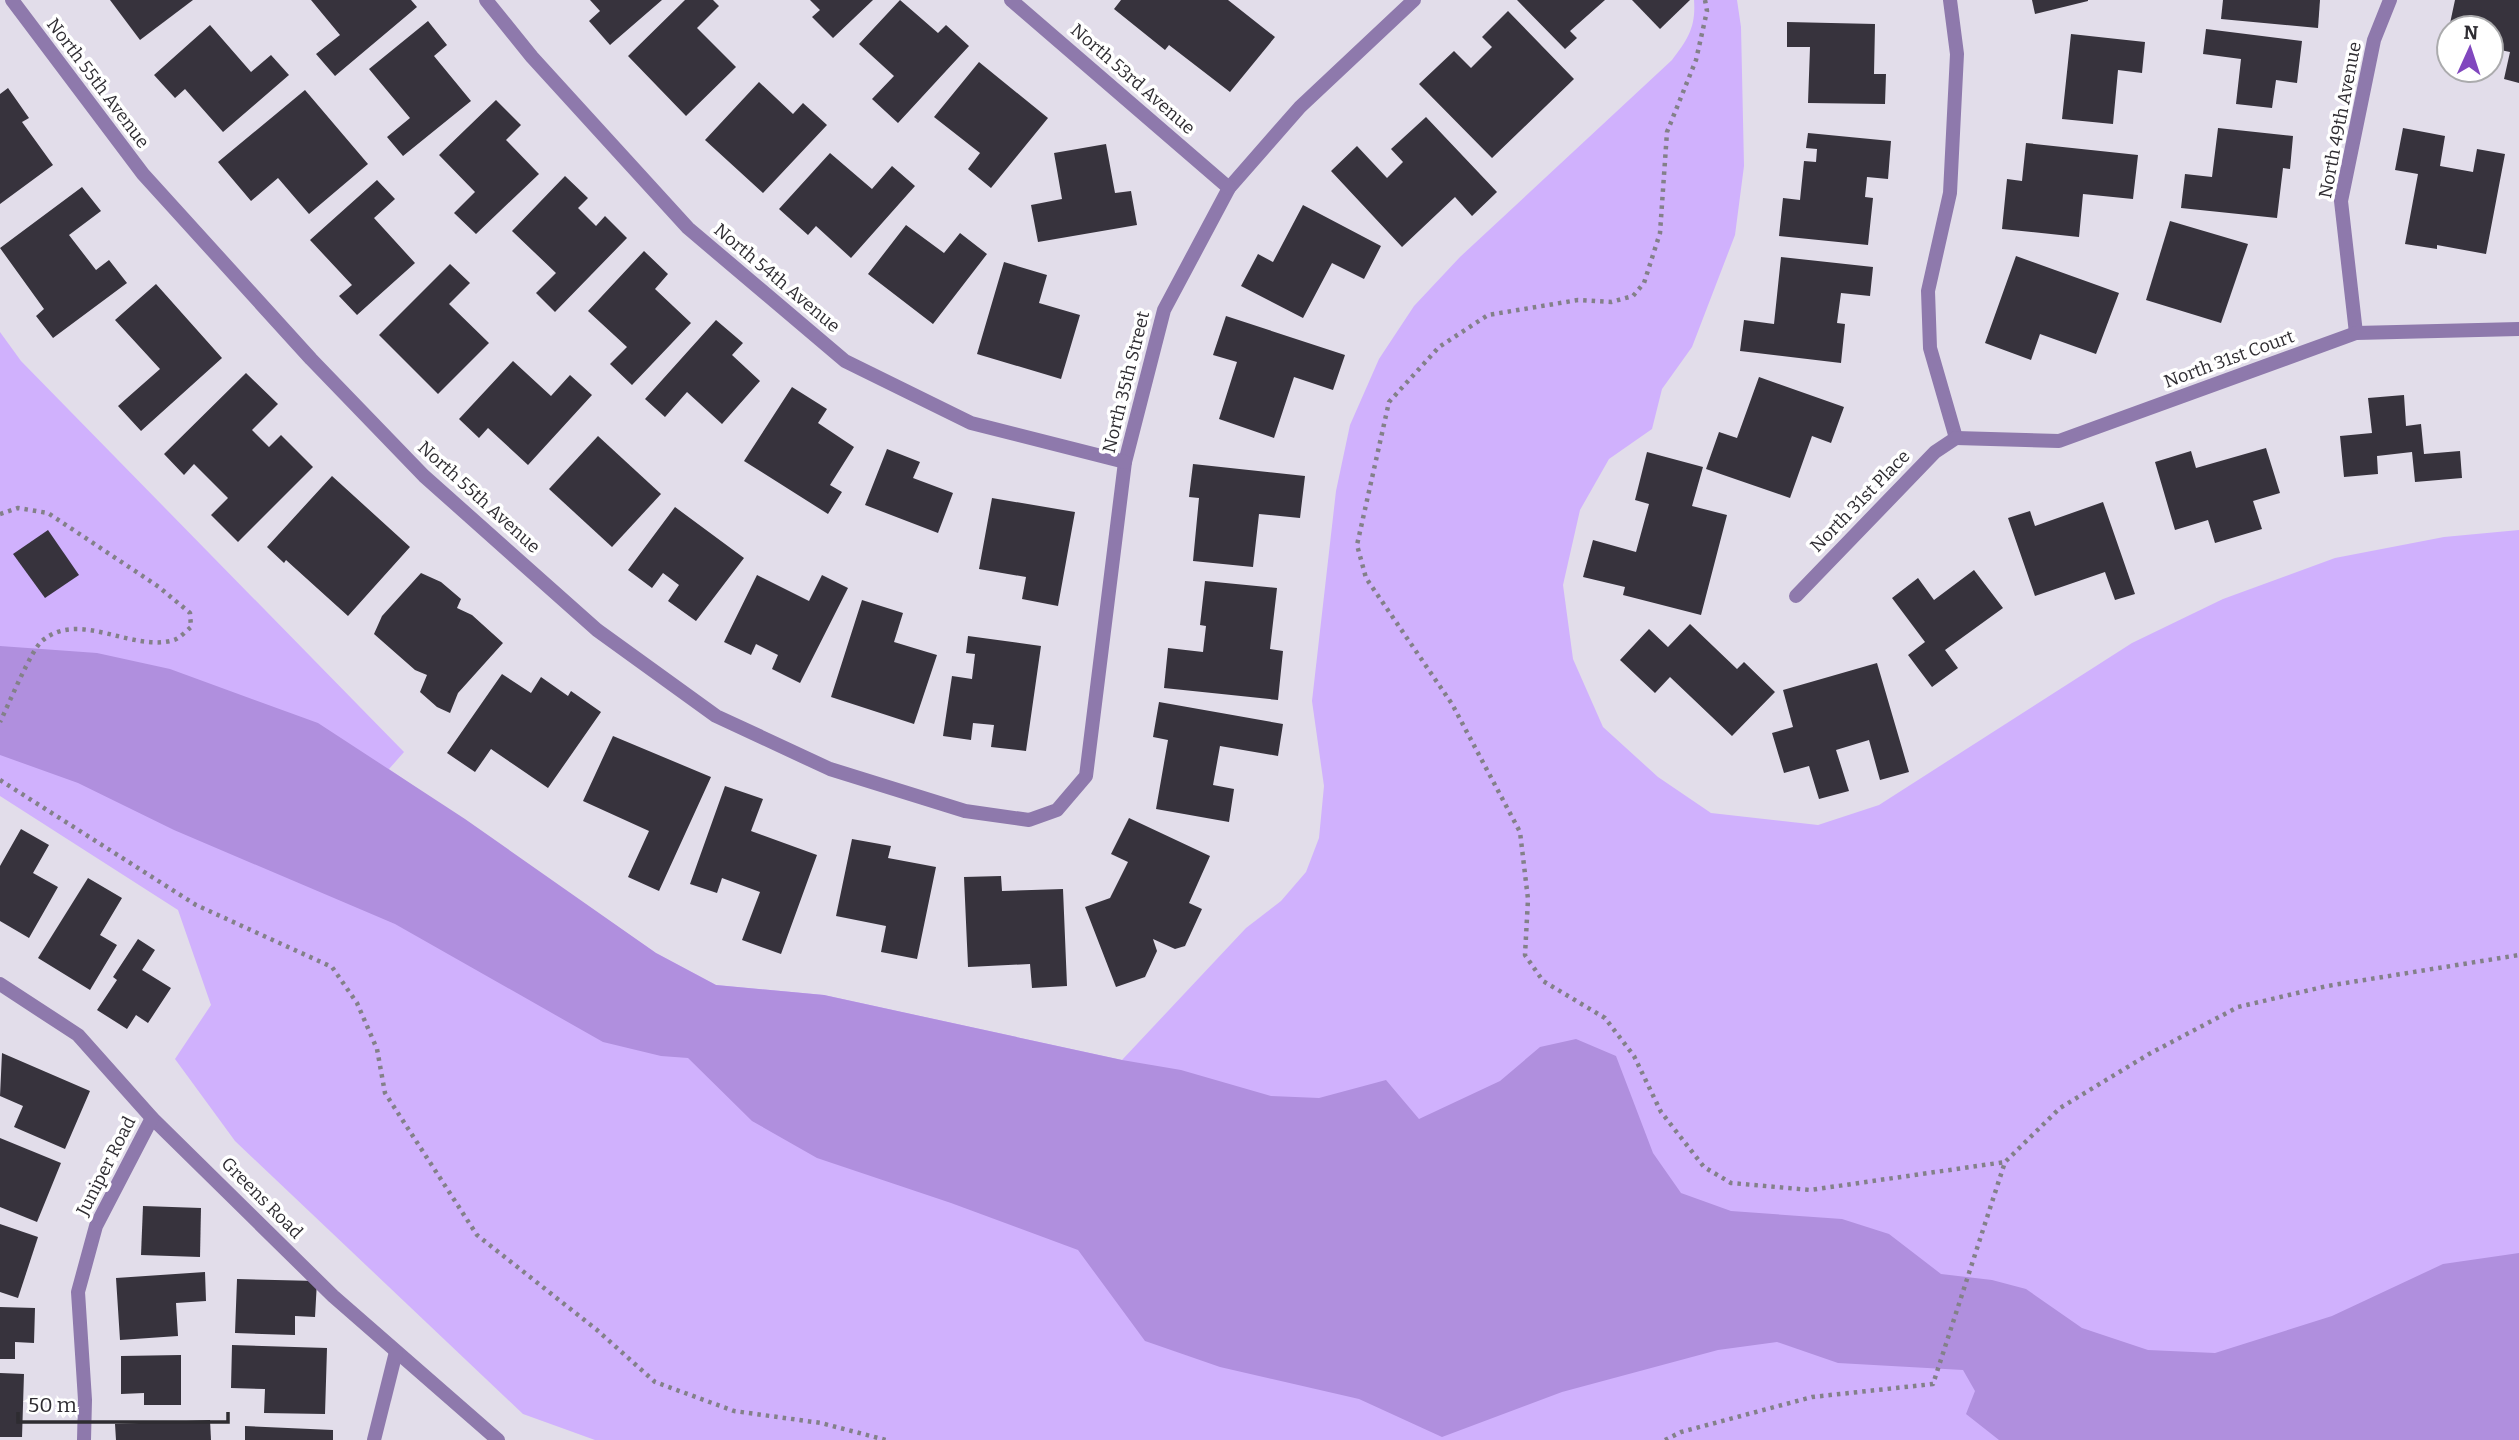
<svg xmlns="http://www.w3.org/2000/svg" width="2519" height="1440" font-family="Bitter,serif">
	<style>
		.green { fill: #d0b1fd }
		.water { fill: #b08fde }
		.building { fill: #37333d }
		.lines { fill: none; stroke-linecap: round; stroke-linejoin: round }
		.path { stroke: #838089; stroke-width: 4.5; stroke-dasharray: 3.5 5; stroke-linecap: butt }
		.minor { stroke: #8e79ac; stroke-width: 14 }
		.labels { text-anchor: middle; stroke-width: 7; stroke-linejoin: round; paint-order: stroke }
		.street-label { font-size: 18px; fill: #2e2c31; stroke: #fff }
	</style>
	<rect width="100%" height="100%" fill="#e2ddea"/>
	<path class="green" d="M1694 0H1737L1741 27 1744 166 1735 235 1692 347 1662 389 1652 429 1609 459 1580 510 1563 585 1573 659 1603 727 1658 777 1711 813 1818 825 1879 805 2132 643 2223 599 2335 558 2444 537 2519 530V1440H595L523 1414 235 1141 175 1059 211 1005 178 910 0 796V332L21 361 404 752 389 769 656 953 716 985 824 995 1122 1060 1246 928 1281 901 1306 872 1319 838 1324 786 1312 701 1336 491 1350 425 1379 359 1414 306 1460 257 1672 60C1688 39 1696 27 1694 0Z"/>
	<path class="water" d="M0 646 97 653 170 669 318 723 465 819 656 953 716 985 824 995 1122 1060 1181 1070 1271 1096 1319 1098 1386 1080 1419 1119 1500 1081 1540 1047 1576 1039 1616 1056 1653 1153 1681 1193 1731 1211 1842 1219 1889 1234 1941 1274 1992 1280 2026 1289 2082 1328 2148 1350 2215 1353 2332 1316 2443 1264 2519 1253V1440H1999L1966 1414 1975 1391 1963 1370 1838 1363 1777 1342 1718 1350 1562 1392 1442 1437 1359 1399 1220 1367 1145 1341 1078 1250 951 1203 817 1158 752 1121 688 1058 661 1056 603 1042 395 924 174 830 78 783 0 755Z"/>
	<g class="building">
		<path d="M110 0H193L140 40Z"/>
		<path d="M311 0H411L417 7 335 76 316 54 340 35Z"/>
		<path d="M590 0H662L610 45 589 21 600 11Z"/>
		<path d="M685 0H713L719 6 697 28 736 67 686 116 628 56Z"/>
		<path d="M810 0H873L833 38 812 17 820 10Z"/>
		<path d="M900 0 938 33 946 25 969 46 898 123 872 99 894 76 859 44Z"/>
		<path d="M1121 0H1228L1275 37 1230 92 1169 45 1165 50 1114 9Z"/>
		<path d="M1517 0H1605L1570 31 1577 38 1565 49Z"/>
		<path d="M1632 0H1690L1660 29Z"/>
		<path d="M2032 0H2088V1L2035 14Z"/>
		<path d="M2223 0H2320L2318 28 2221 19Z"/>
		<path d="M2455 0H2519V83L2504 79 2510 52 2491 48V28H2449Z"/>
		<path d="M1508 11 1574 79 1492 158 1419 84 1454 51 1471 68 1492 47 1482 37Z"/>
		<path d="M428 21 447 45 434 56 471 101 403 156 387 137 410 118 369 69Z"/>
		<path d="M1787 22 1875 24 1874 74H1886L1885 104 1808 103 1810 47H1787Z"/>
		<path d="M210 25 251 72 271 55 289 75 223 132 185 89 175 98 154 75Z"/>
		<path d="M2206 29 2302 41 2297 83 2276 80 2272 108 2236 104 2241 59 2203 54Z"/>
		<path d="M2071 34 2145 42 2142 73 2118 70 2113 124 2062 119Z"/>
		<path d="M979 62 1048 118 991 188 968 169 980 153 934 117Z"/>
		<path d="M759 82 793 114 803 103 827 125 763 193 705 140Z"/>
		<path d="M8 88 29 118 22 122 53 165 0 204V94Z"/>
		<path d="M305 90 368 164 309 214 278 178 251 201 218 162Z"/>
		<path d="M496 100 521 125 506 140 539 174 476 234 454 213 475 192 439 155Z"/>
		<path d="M1426 117 1497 192 1472 216 1455 197 1402 247 1331 171 1357 146 1387 178 1403 162 1391 149Z"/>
		<path d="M2218 128 2293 136 2290 169 2283 168 2277 218 2181 208 2185 174 2212 177Z"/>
		<path d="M2403 128 2445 136 2440 166 2473 172 2477 149 2505 154 2486 254 2437 245V249L2405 244 2418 174 2395 170Z"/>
		<path d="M1808 133 1891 141 1888 179 1867 177 1865 197 1873 198 1868 245 1779 236 1783 198 1800 200 1804 161 1816 162 1817 149 1806 148Z"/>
		<path d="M2026 143 2138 155 2133 199 2083 194 2079 237 2002 229 2007 179 2022 181Z"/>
		<path d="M1106 144 1115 193 1131 191 1137 225 1038 242 1031 205 1062 199 1054 153Z"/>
		<path d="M830 153 872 189 892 166 915 186 851 258 816 226 808 235 779 209Z"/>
		<path d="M565 176 588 198 578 208 596 226 605 216 627 238 555 312 536 293 556 273 512 231Z"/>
		<path d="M377 180 395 199 374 218 415 263 357 315 339 296 352 285 310 240Z"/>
		<path d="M82 187 101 211 69 235 96 270 109 260 127 283 53 338 36 316 44 309 0 248Z"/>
		<path d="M1303 205 1381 246 1364 279 1332 263 1303 318 1241 286 1258 254 1273 262Z"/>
		<path d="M2170 221 2248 244 2221 323 2146 300Z"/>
		<path d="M906 225 944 253 960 233 987 254 933 324 868 274Z"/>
		<path d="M644 251 668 274 655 289 691 323 632 385 610 364 627 347 588 311Z"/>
		<path d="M2016 256 2119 293 2096 354 2040 334 2031 360 1985 343Z"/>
		<path d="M1781 257 1873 267 1870 296 1841 293 1837 323 1845 324 1841 363 1740 351 1744 320 1774 324Z"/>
		<path d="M1004 262 1047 275 1039 303 1080 315 1061 379 977 354Z"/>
		<path d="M450 264 470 283 449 304 489 343 438 394 379 335Z"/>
		<path d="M156 284 222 358 141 431 118 406 160 369 115 320Z"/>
		<path d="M1226 316 1345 355 1333 390 1294 377 1274 438 1219 419 1237 362 1213 355Z"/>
		<path d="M716 320 743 343 732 355 760 381 722 424 687 392 665 417 645 399Z"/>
		<path d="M513 361 551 396 570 375 592 395 528 465 488 428 479 438 459 419Z"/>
		<path d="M246 373 278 404 252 430 269 447 281 435 313 467 238 542 211 515 228 498 194 464 184 475 164 454Z"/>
		<path d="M1759 377 1844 407 1831 443 1812 436 1790 498 1706 469 1719 432 1737 438Z"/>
		<path d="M792 387 827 409 818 423 854 447 830 485 842 492 828 514 744 461Z"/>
		<path d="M2404 395 2406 426 2421 424 2424 454 2460 451 2462 478 2415 482 2412 452 2377 456 2378 474 2344 477 2340 436 2372 433 2368 398Z"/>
		<path d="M598 436 661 494 612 547 549 489Z"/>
		<path d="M2266 448 2280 493 2253 501 2262 529 2215 543 2208 520 2175 530 2155 462 2191 451 2196 468Z"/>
		<path d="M887 449 920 462 913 478 953 493 938 533 865 505Z"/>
		<path d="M1647 452 1703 467 1692 506 1727 515 1701 615 1623 595 1625 587 1583 577 1593 540 1636 552 1649 504 1635 500Z"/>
		<path d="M1193 464 1305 476 1300 518 1259 514 1253 567 1193 561 1199 498 1189 497Z"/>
		<path d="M332 476 410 547 348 616 286 560 284 563 267 547Z"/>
		<path d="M992 498 1075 512 1058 606 1022 599 1026 577 979 569Z"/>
		<path d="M2103 502 2135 594 2115 600 2105 572 2035 596 2008 518 2030 511 2035 526Z"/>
		<path d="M675 507 744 558 696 621 668 601 679 585 663 573 652 588 628 570Z"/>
		<path d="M48 530 79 575 45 598 13 554Z"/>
		<path d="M1974 570 2003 608 1945 650 1958 668 1932 687 1908 655 1925 642 1892 598 1918 578 1934 600Z"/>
		<path d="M421 573 441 582 461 599 457 608 472 615 503 643 458 693 450 713 437 707 420 692 427 675 415 670 374 634 382 616Z"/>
		<path d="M757 575 809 601 822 575 848 588 800 683 772 669 778 655 756 644 751 655 724 642Z"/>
		<path d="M1205 581 1277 588 1270 649 1283 651 1278 700 1164 688 1168 648 1203 652 1206 626 1200 625Z"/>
		<path d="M862 600 903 613 894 642 937 655 914 724 831 697Z"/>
		<path d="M1690 624 1737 669 1744 662 1775 692 1732 736 1670 677 1655 693 1620 660 1649 629 1668 647Z"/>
		<path d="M968 636 1041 646 1026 751 991 747 994 725 973 723 971 740 943 736 952 676 972 679 975 654 966 653Z"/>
		<path d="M1877 663 1909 772 1880 780 1869 740 1836 750 1849 791 1819 799 1809 766 1784 773 1772 733 1793 727 1783 690Z"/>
		<path d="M502 674 531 693 541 677 568 696 571 691 601 712 548 788 491 749 475 772 447 753Z"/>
		<path d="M1159 702 1283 724 1278 756 1220 746 1213 785 1234 789 1229 822 1156 809 1168 740 1153 737Z"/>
		<path d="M613 736 711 777 659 891 628 877 649 831 583 801Z"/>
		<path d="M725 786 763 799 751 831 817 855 781 954 742 940 760 892 722 878 717 893 690 884Z"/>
		<path d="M1129 818 1210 856 1189 903 1202 909 1185 946 1175 949 1153 939 1157 951 1145 977 1116 987 1085 907 1110 898 1128 862 1111 854Z"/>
		<path d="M21 829 49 845 33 873 58 887 29 938 0 921V866Z"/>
		<path d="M852 839 891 846 888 858 936 867 917 959 881 952 886 926 836 916Z"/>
		<path d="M1001 876 1002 891 1063 889 1067 986 1032 988 1030 964 968 967 964 877Z"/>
		<path d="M88 878 122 898 100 935 117 945 90 990 38 958Z"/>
		<path d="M138 939 155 950 142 970 171 988 148 1023 136 1015 127 1029 97 1010 117 980 113 977Z"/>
		<path d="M2 1053 90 1091 65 1149 14 1127 23 1106 0 1096Z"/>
		<path d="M0 1138 61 1163 37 1222 0 1207Z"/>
		<path d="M143 1206 201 1208 200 1257 141 1255Z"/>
		<path d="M0 1224 38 1237 18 1298 0 1292Z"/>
		<path d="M205 1272 206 1301 176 1303 178 1336 120 1340 116 1278Z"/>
		<path d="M237 1279 317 1281 315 1317 295 1316V1335L235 1333Z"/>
		<path d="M0 1307 35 1308 34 1343 15 1342V1359H0Z"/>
		<path d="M232 1345 327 1348 325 1414 264 1413 265 1389 231 1388Z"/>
		<path d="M181 1355V1405H144V1393L121 1394V1356Z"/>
		<path d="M0 1373 24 1374 22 1437H0Z"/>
		<path d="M210 1420 211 1440H116L115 1424Z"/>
		<path d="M245 1426 333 1430V1440H245Z"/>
	</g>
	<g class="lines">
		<g class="path">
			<path d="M1705 0 1707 11 1696 60 1667 132 1660 233 1644 283 1633 296 1611 302 1578 300 1488 315 1439 347 1389 402 1357 545 1366 578 1452 704 1520 832 1528 899 1525 955 1543 981 1605 1018 1634 1056 1661 1112 1704 1167 1731 1183 1810 1190 2005 1162"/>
			<path d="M0 514 18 508 48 513 159 587 190 613 191 627C186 631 180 638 174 640 133 653 79 609 42 641 31 650 8 706 0 722"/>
			<path d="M0 780 196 905 332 967 357 1003 377 1049 385 1093 477 1235 597 1330 655 1382 734 1411 821 1423 886 1440"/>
			<path d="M1665 1440 1681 1432 1812 1397 1933 1384 2005 1162 2060 1108 2149 1054 2238 1007 2327 986 2519 955"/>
		</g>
		<g class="minor">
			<path d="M12 0 143 174 311 359 424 476 597 630 716 716 830 769 965 811 1029 820 1057 810 1086 776 1125 462 1164 310 1229 188 1300 107 1414 0"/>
			<path d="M486 0 532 57 688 228 845 361 971 423 1125 462"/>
			<path d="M1011 0 1229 188"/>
			<path d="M1950 0 1957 54 1950 193 1928 291 1930 348 1956 438"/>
			<path d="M2356 333 2341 201 2374 40 2390 0"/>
			<path d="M1956 438 2059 441 2356 333 2519 329"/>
			<path d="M1796 596 1935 452 1956 438"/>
			<path d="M0 984 78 1035 152 1118 333 1296 498 1440"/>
			<path d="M84 1440 85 1400 78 1292 96 1226 152 1118"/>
			<path d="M374 1440 396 1352"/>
		</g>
	</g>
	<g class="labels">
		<g class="street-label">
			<text transform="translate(1133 79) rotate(41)" y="6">North 53rd Avenue</text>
			<text transform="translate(98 83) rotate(53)" y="6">North 55th Avenue</text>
			<text transform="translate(2340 120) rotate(-79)" y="6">North 49th Avenue</text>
			<text transform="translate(777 278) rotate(40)" y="6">North 54th Avenue</text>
			<text transform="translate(2229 359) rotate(-20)" y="6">North 31st Court</text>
			<text transform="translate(1126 382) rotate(-76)" y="6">North 35th Street</text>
			<text transform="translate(479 497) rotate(42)" y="6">North 55th Avenue</text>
			<text transform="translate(1860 501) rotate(-46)" y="6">North 31st Place</text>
			<text transform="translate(106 1166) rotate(-63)" y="6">Juniper Road</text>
			<text transform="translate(262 1198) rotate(45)" y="6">Greens Road</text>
		</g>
	</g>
	<g transform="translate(2470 49) rotate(3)"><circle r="33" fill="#ffffff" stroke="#ababad" stroke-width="2"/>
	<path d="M0-5L12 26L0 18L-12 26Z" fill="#8147be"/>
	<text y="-10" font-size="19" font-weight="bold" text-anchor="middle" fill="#2e2c31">N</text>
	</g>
	<path d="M18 1412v10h210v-10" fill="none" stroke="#2e2c31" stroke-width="3.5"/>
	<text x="28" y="1412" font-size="21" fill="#2e2c31" stroke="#ffffff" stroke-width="5" paint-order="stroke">50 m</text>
</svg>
